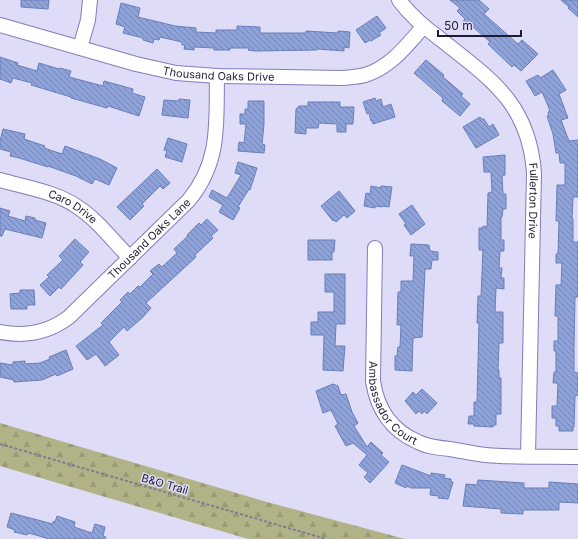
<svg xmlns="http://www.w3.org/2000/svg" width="578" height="539" font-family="Inter,sans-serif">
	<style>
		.forest { fill: url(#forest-firs) }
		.building { fill: url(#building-back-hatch); stroke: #6a7eb9 }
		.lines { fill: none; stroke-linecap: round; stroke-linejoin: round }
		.minor-casing { stroke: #847bb9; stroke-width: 16 }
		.path { stroke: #7e7b95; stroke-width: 2; stroke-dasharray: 3 2; stroke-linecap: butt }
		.minor { stroke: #fff; stroke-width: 14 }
		.labels { text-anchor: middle; stroke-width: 3; stroke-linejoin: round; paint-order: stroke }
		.street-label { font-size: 11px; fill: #1f1b34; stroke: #dedcf7 }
	</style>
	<defs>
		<pattern id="forest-firs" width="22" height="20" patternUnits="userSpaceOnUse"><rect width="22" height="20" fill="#b1b387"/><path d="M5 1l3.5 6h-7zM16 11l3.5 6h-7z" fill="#989975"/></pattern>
		<pattern id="building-back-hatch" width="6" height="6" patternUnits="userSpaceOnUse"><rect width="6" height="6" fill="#8ea2db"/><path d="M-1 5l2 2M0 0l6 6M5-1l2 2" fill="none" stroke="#7383b2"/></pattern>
	</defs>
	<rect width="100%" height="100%" fill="#dedcf7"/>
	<path class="forest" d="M0 423 267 502 405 539H248L0 466Z"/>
	<g class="building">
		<path d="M21 0H49L48 9 21 7Z"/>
		<path d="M450 0H479L489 9 484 14 518 44 522 40 538 54 521 71 514 65 512 67 488 44 490 42 473 27 470 31 462 23 465 19 457 11 460 8Z"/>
		<path d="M561 0H578V17L568 8 569 7Z"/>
		<path d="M121 3 140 8 138 17 175 26 196 28V32L216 33V30H237V26L260 27V33H306V31L338 33V31L350 32 349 48 344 47V51L317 49V50L255 51 248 50 249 48H230V50H214V48L194 47V50L184 49 185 45H182V42L160 37 159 40 154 39 153 43 143 40V38L123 33 125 27 116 24Z"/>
		<path d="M377 16 386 28 379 33 381 35 371 41 370 40 365 43 356 30Z"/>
		<path d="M0 57 18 63 17 65 37 71 39 63 59 69 60 68 71 71 69 77 103 86 104 81 133 89 132 93 145 97 139 116 108 106 107 108 71 98V97L31 85 32 83 13 78 11 83 0 79Z"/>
		<path d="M426 60 444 75 443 77 463 94 461 96 470 104 460 116 442 101 443 98 414 73Z"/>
		<path d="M553 70 566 90 559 94 568 118 561 120 569 141 578 140V197H573L572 219H573V242H578V297H575L574 346V372L578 373V395L575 396 574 427H573V431H559V426H556V418H552V406H557L558 383H553L554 372H556V351H554V341H558V316H555L556 285H561L562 263H556V254H558L559 221H556L557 185H565V163H560L559 153H556L553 134 547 116 549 115 548 112 550 111 546 101 542 92 535 96 526 81 538 75 540 78Z"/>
		<path d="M375 98 376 101 381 99 383 107 391 104 395 117 373 124 372 120 371 121 369 113 367 114 363 102Z"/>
		<path d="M179 99 190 100 188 118 162 115 164 100 179 101Z"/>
		<path d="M248 101H264V124L262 144 265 145 264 153 238 151 239 142 244 143 246 124H240V114H245V109H248Z"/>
		<path d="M308 102H340V107H354L353 124H346V132H337V124L319 123 318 128H306V134L295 133 296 109 299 106H308Z"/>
		<path d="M480 117 481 119H484L489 127 493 124 499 135 476 148 463 127Z"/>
		<path d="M3 129 25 134 24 139 45 146 44 148 62 154 65 146 100 159 117 168 109 185 95 179 92 184 76 176 48 166V167L19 158 10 156 11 152 0 149V141Z"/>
		<path d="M168 138 187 144 182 162 165 157 167 151 164 150Z"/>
		<path d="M505 155V175L502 176 503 194H506V209H503L502 217H501V240H504V251H500L499 268H502L501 278H504V289L496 288 495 312H503V343H499L498 370H499V378H501V414H496V425H493V427L474 426V424H468L469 416H474V402H477L479 323H477L478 296H481L483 250H479V228H483V226L487 227 488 193 492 192 491 172H484L483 157Z"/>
		<path d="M238 162 257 168 250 190 249 189 238 207 240 208 233 220 219 212 223 205 209 197 212 190 227 198 241 175 235 173Z"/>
		<path d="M157 169 170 183 163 189 160 186 142 204 144 206 130 220 117 207Z"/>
		<path d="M371 186 381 188V186L392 187 389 207 382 206V207L375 206V208L364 206 366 193 370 194Z"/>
		<path d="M339 191 355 211 347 218 344 215 336 222 334 220 333 221 321 206Z"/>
		<path d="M412 205 425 224 411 235 404 225 406 224 399 214Z"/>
		<path d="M0 208 10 211 8 216 25 221 26 216 35 218V220L46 223 42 238 5 229 2 236H0Z"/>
		<path d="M207 219 218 230 211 236 213 238 195 255 196 257 146 303 151 308 142 318 127 331 124 327 109 342 119 355 105 366 96 354 87 360 76 346 103 325 101 323 122 302 120 300 128 292 130 294 138 286 140 287 153 274 150 271 159 264 162 267 177 253 174 249 188 236 187 235 199 223 201 225Z"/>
		<path d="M75 239 89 252 80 262 83 265 61 289 59 287 50 296 40 285 49 277 47 275 63 260 59 256Z"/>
		<path d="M308 240H335L334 252H332V260H308Z"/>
		<path d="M411 244 429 245 430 251 438 252V260H432L431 269H425L422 337 413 338 412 371 395 370V356H397L398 347H400L401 325H397L398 292H401V281H413L414 256H410Z"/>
		<path d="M325 274H345V324H336L335 346H345L343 371 323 370 324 335H311V322H318V312H334V292H325Z"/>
		<path d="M20 290H34L35 305H27V309H11L10 294 20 293Z"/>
		<path d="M66 350 73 369 57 376 56 374 42 380 14 382V380L0 377V363L13 365V362L25 361V364L40 363 50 359 49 357Z"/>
		<path d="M333 384 338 386 341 395 346 394 352 412 358 423 354 426 367 447 371 442 383 453 381 455 389 462 370 483 364 477 368 473 359 465 367 455 353 443 346 446 335 426 338 424 331 410 323 413 316 391Z"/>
		<path d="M422 389 437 403 427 414 424 411 422 414 419 411 416 414 405 401 413 392 416 395Z"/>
		<path d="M402 465 431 476V473L445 475 444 478 451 479V482H453L448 499 438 498 439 496 430 495 431 488H411L407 486 406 488 395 483Z"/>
		<path d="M478 480 524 483V488H549V482L578 484V503L559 502V510H523V514L501 513V509L463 506 466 484 477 485Z"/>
		<path d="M11 513 53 524V521L55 522 57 516 75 522 74 527 92 533 95 524 105 527 103 536 106 537 105 539H49L36 535 28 533 27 535 14 532 15 530 7 527Z"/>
	</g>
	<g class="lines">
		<g class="minor-casing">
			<g id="minor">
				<path id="s1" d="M399 0C410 15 424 27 439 38 489 78 529 102 534 173L528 456"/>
				<path id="s2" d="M0 25 136 64 176 73 217 76 343 78C350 77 358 77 365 75 391 67 406 46 424 26"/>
				<path d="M80 48 88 20 90 0"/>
				<path id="s3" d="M0 180C24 187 56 192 76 206 97 219 113 241 130 258"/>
				<path id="s4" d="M375 248 373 381C377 409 392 431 418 442 428 447 439 448 450 449 462 451 474 454 486 455 517 458 548 456 578 457"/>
				<path id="s5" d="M0 332C26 337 48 333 69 317L189 200C221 161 216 123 217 76"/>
			</g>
		</g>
		<path class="path" d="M0 444 326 539"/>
		<use href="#minor" class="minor"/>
	</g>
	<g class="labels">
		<g class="street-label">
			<text dy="4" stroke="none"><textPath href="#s2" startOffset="225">Thousand Oaks Drive</textPath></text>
			<text dy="4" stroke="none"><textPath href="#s1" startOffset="255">Fullerton Drive</textPath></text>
			<text dy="4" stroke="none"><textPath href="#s3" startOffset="78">Caro Drive</textPath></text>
			<text dy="4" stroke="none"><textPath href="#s5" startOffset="185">Thousand Oaks Lane</textPath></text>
			<text dy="4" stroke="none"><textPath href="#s4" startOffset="162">Ambassador Court</textPath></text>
			<text transform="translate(165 484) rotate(16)" y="4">B&amp;O Trail</text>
		</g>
	</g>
	<path d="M438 30v6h83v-6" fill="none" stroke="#1f1b34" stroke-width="2"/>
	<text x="444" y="30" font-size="12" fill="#1f1b34" stroke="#dedcf7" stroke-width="3" paint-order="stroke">50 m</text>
</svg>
